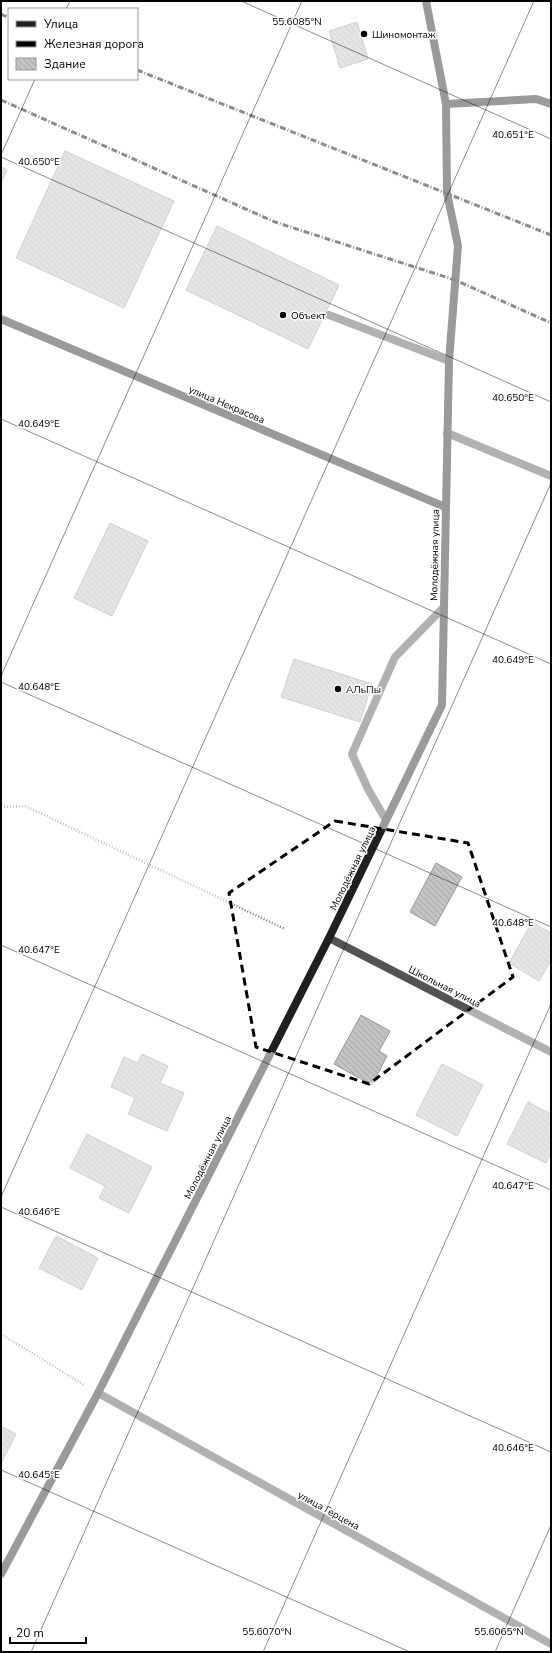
<svg xmlns="http://www.w3.org/2000/svg" width="552" height="1653" font-family="'Nunito Sans',sans-serif">
	<style>
		.building { fill: url(#building-back-hatch); stroke: #979797 }
		.lines { fill: none; stroke-linecap: round; stroke-linejoin: round }
		.path { stroke: #757575; stroke-width: 2.5; stroke-dasharray: 1 2; stroke-linecap: butt }
		.lane { stroke: #535353; stroke-width: 8 }
		.street { stroke: #535353; stroke-width: 8 }
		.secondary { stroke: #202020; stroke-width: 8 }
		.rail { stroke: #000; stroke-width: 3; stroke-dasharray: 6 2 1 2; stroke-linecap: butt }
		.marked { fill: none; stroke: #000; stroke-width: 3; stroke-dasharray: 8 5; stroke-linejoin: round }
		.ticks { fill: none; stroke: #000; stroke-width: 1; stroke-opacity: 0.45 }
		.poi-dot { fill: #000; stroke: #fff; stroke-width: 1.5 }
		.labels { text-anchor: middle; stroke-width: 3; stroke-linejoin: round; paint-order: stroke }
		.poi-label { font-size: 10px; fill: #000; stroke: #fff; text-anchor: start }
		.street-label { font-size: 10px; fill: #000; stroke: #fff }
		.ticks-label { font-size: 10px; text-anchor: middle; fill: #000; stroke: #fff; stroke-width: 3; stroke-linejoin: round; paint-order: stroke }
	</style>
	<defs>
		<pattern id="building-back-hatch" width="6" height="6" patternUnits="userSpaceOnUse"><rect width="6" height="6" fill="#c3c3c3"/><path d="M-1 5l2 2M0 0l6 6M5-1l2 2" fill="none" stroke="#a6a6a6"/></pattern>
	</defs>
	<rect width="100%" height="100%" fill="#fff"/>
	<g class="building">
		<path d="M357 22 368 59 340 68 329 31Z"/>
		<path d="M65 151 174 201 124 308 16 258Z"/>
		<path d="M1 167 7 170 1 183Z"/>
		<path d="M217 226 339 285 308 349 186 290Z"/>
		<path d="M110 523 148 541 112 616 74 598Z"/>
		<path d="M294 659 372 684 360 722 281 697Z"/>
		<path d="M436 863 462 877 435 926 410 912Z"/>
		<path d="M532 922 551 933V960L539 981 509 963Z"/>
		<path d="M361 1015 390 1031 379 1051 387 1056 372 1085 334 1064Z"/>
		<path d="M142 1054 168 1066 160 1083 184 1093 167 1131 128 1114 135 1098 111 1087 124 1057 138 1063Z"/>
		<path d="M442 1064 483 1085 457 1136 416 1115Z"/>
		<path d="M528 1102 551 1114V1153L546 1163 507 1144Z"/>
		<path d="M87 1134 152 1167 129 1213 99 1198 105 1186 70 1168Z"/>
		<path d="M56 1236 98 1258 82 1290 39 1268Z"/>
		<path d="M1 1426 16 1434 1 1463Z"/>
	</g>
	<g class="lines">
		<g class="path">
			<path d="M1 807 25 806 285 929"/>
			<path d="M1 1334 84 1385"/>
		</g>
		<g class="lane">
			<path d="M329 315 449 361"/>
			<path d="M386 820 368 789 352 754 395 657 443 608"/>
		</g>
		<g class="street">
			<path d="M447 433 551 476"/>
			<path d="M329 938 551 1052"/>
			<path d="M98 1393 551 1644"/>
		</g>
		<g class="secondary">
			<path d="M446 104 536 99 551 104"/>
			<path d="M1 319 445 507"/>
			<path d="M1 1574 98 1393 329 938 442 705 449 361 458 246 447 193 446 104 426 1"/>
		</g>
		<g class="rail">
			<path d="M1 14 9 18"/>
			<path d="M137 70 551 235"/>
			<path d="M1 100 275 222 455 280 551 323"/>
		</g>
	</g>
	<path d="M0 0H552V1653H0ZM335 821 468 843 513 977 369 1084 256 1047 229 893Z" fill="#fff" fill-opacity=".55" fill-rule="evenodd"/>
	<path class="marked" d="M335 821 468 843 513 977 369 1084 256 1047 229 893Z"/>
	<path class="ticks" d="M241 1 551 139M66 9 70 1M1 155 35 79M1 157 551 402M1 419 551 664M1 676 302 1M1 682 551 927M1 945 551 1190M1 1197 534 1M1 1207 551 1452M1 1470 410 1652M31 1652 551 483M263 1652 551 1004M495 1652 551 1525"/>
	<g class="poi-dot">
		<circle cx="364" cy="34" r="4"/>
		<circle cx="283" cy="315" r="4"/>
		<circle cx="338" cy="689" r="4"/>
	</g>
	<g class="labels">
		<g class="poi-label">
			<text x="372" y="38">Шиномонтаж</text>
			<text x="291" y="319">Объект</text>
			<text x="346" y="693">АЛьПы</text>
		</g>
		<g class="street-label">
			<text transform="translate(227 404) rotate(23)" y="4">улица Некрасова</text>
			<text transform="translate(434 555) rotate(-89)" y="4">Молодёжная улица</text>
			<text transform="translate(352 868) rotate(-64)" y="4">Молодёжная улица</text>
			<text transform="translate(445 986) rotate(27)" y="4">Школьная улица</text>
			<text transform="translate(207 1157) rotate(-63)" y="4">Молодёжная улица</text>
			<text transform="translate(329 1510) rotate(29)" y="4">улица Герцена</text>
		</g>
	</g>
	<g class="ticks-label">
		<text x="297" y="25">55.6085°N</text>
		<text x="513" y="138">40.651°E</text>
		<text x="39" y="165">40.650°E</text>
		<text x="513" y="401">40.650°E</text>
		<text x="39" y="427">40.649°E</text>
		<text x="513" y="663">40.649°E</text>
		<text x="39" y="690">40.648°E</text>
		<text x="513" y="926">40.648°E</text>
		<text x="39" y="953">40.647°E</text>
		<text x="513" y="1189">40.647°E</text>
		<text x="39" y="1215">40.646°E</text>
		<text x="513" y="1451">40.646°E</text>
		<text x="39" y="1478">40.645°E</text>
		<text x="267" y="1635">55.6070°N</text>
		<text x="499" y="1635">55.6065°N</text>
	</g>
	<rect width="552" height="1653" fill="none" stroke="#000000" stroke-width="4"/>
	<rect x="8" y="8" width="130" height="72" fill="#ffffff" stroke="#999999"/>
	<rect x="16" y="21" width="20" height="6" fill="#202020" stroke="#999999"/>
	<text x="44" y="28" font-size="12" fill="#000000">Улица</text>
	<rect x="16" y="41" width="20" height="6" fill="#000000" stroke="#999999"/>
	<text x="44" y="48" font-size="12" fill="#000000">Железная дорога</text>
	<rect x="16" y="58" width="20" height="12" fill="url(#building-back-hatch)" stroke="#999999"/>
	<text x="44" y="68" font-size="12" fill="#000000">Здание</text>
	<path d="M10 1637v6h76v-6" fill="none" stroke="#000000" stroke-width="2"/>
	<text x="16" y="1637" font-size="12" fill="#000000" stroke="#ffffff" stroke-width="3" paint-order="stroke">20 m</text>
</svg>
